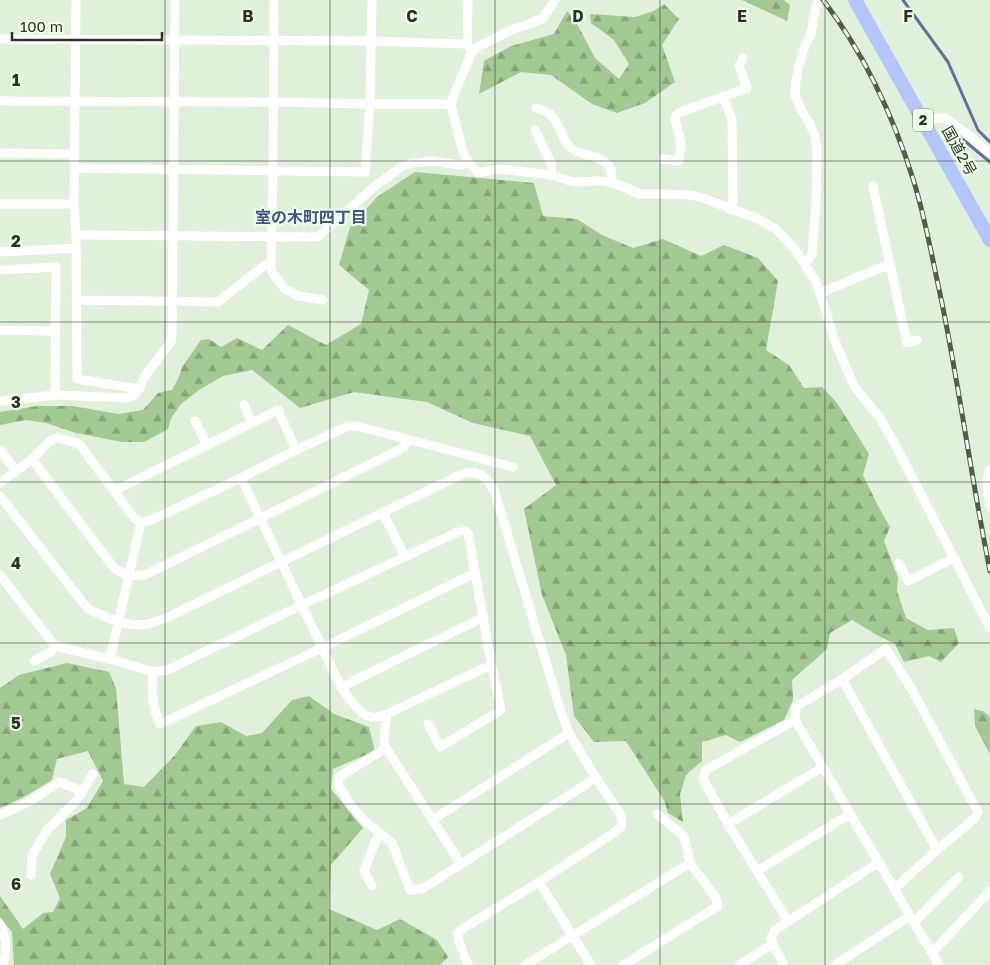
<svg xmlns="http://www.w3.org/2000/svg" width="990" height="965" font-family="'Golos Text','Noto Sans JP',sans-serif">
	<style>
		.forest { fill: url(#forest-firs) }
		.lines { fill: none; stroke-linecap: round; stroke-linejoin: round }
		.stream { stroke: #627196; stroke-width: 3 }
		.minor { stroke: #fff; stroke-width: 9 }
		.trunk { stroke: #b2c6fc; stroke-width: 14 }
		.rail-casing { stroke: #535a50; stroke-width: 5 }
		.rail { stroke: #eefde8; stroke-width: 3; stroke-dasharray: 9; stroke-linecap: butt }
		.grid { fill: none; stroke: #2c3129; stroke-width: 1; stroke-opacity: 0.55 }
		.labels { text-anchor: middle; stroke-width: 4.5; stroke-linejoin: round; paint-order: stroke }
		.shield { fill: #eefde8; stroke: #666e62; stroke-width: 1 }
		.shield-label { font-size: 14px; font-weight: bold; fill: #2c3129 }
		.street-label { font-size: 15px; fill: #2c3129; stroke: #eefde8 }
		.neighbourhood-label { font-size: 16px; font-weight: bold; fill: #41538e; stroke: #eefde8 }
		.grid-label { font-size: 16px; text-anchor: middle; font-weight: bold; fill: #2c3129; stroke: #eefde8; stroke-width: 4.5; stroke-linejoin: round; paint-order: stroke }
	</style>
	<defs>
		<pattern id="forest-firs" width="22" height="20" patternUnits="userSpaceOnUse" patternTransform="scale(1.25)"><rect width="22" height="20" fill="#a2c992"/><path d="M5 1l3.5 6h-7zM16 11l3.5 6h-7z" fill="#84a477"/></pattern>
	</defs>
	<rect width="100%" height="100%" fill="#e1f0db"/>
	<g class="forest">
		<path d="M742 0H784L790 5 787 21Z"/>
		<path d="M664 4 679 19 662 45 675 82 645 103 617 113 592 104 551 75 521 72 479 94 484 61 511 46 554 34 567 11 576 22 595 58 619 79 629 64 614 40 591 23 590 14 635 17 654 11Z"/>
		<path d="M415 172 534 183 543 216 577 219 602 235 633 248 663 239 701 256 724 245 758 258 778 281 766 350 789 365 804 388 822 387 837 403 869 454 863 475 878 506 890 527 884 541 898 578 897 591 906 618 928 630 954 628 959 643 941 662 929 656 904 662 895 644 877 635 852 620 830 633 827 649 792 680 793 700 784 720 740 742 726 735 702 742V761L686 775 680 794 683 822 668 813 665 802 626 741 594 742 574 716 566 655 542 595 524 509 556 485 530 436 473 423 427 402 354 392 300 408 252 370 223 376 199 390 181 404 171 418 168 429 144 442H122L76 433 46 423 26 420 0 425V412L37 406H72L118 414 143 410 158 393 172 390 179 377 182 367 201 340 209 339 221 347 237 338 262 350 288 325 326 345 361 324 369 290 339 265 350 227 377 197Z"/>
		<path d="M67 663 109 672 116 688 124 784 144 787 175 755 196 726 221 722 246 736 262 733 292 700 309 696 334 714 369 727 375 751 333 769 331 789 363 828 331 865 329 909 377 930 400 919 437 940 448 957 440 965H14L12 932 0 917V896L23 929 43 913 53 912 60 898 50 874 66 837V820L87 808 103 781 88 751 57 759 52 780 24 797 0 808V688L19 675Z"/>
		<path d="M974 709 983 711 990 717V754L975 726Z"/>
	</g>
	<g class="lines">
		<g class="stream">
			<path d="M903 0 948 62 978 130 990 142"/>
			<path d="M955 133 990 162"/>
		</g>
		<g class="minor">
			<path d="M76 0 74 204 76 235 77 379 134 388 138 390"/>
			<path d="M274 0 273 170 271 265 272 272 285 289 299 296 323 300"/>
			<path d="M468 0 467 44 470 49"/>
			<path d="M555 0 543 18 529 24 511 30 478 47 472 52 453 97 451 105 463 152 468 162 478 173 499 169 552 175 573 182 603 181 617 184 640 194H667L691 195 706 199 758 219 776 229 794 248 815 280 820 293 834 339 854 386 880 418 896 446 990 628"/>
			<path d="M0 39 371 41 467 44"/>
			<path d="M723 97 732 119 733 202 730 209"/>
			<path d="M0 101 273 102 370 104H443L451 105"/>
			<path d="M536 108C540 110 547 111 550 114 560 123 561 139 571 148 580 156 598 154 607 164 612 169 612 177 612 183"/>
			<path d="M924 122 936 118 947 119 966 133 990 153"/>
			<path d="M535 130 551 163 552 175"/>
			<path d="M0 153 75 154"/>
			<path d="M663 159 679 161 681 144 675 118 678 113 747 88 739 66 743 58"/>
			<path d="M75 168 365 172 370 104 372 0"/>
			<path d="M873 186 907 343 917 340"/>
			<path d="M0 204H74"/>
			<path d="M76 235 316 237 319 236 375 186 403 166 412 163 432 161 461 165 468 162"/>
			<path d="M0 252 76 248"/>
			<path d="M804 263 808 260 812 254 816 204 817 149 815 136 810 124 801 110 795 95 796 80 799 65 804 48 811 34 816 6 820 0"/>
			<path d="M0 270 56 267 55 395"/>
			<path d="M820 293 880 268 891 266"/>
			<path d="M76 300 218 302 265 265H271"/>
			<path d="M0 330 55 331"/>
			<path d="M0 401 55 395 126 398 134 395 139 389 146 374 171 342 172 336 175 0"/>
			<path d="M244 405 252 423"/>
			<path d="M195 421 207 445"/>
			<path d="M0 450 16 471"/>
			<path d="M32 459 114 568 129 576 145 575 403 448 408 440"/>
			<path d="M990 470C985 481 988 494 990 506"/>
			<path d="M241 478 342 689C348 697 360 715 371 717 377 718 382 716 387 714L484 668 492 667"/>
			<path d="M0 483 32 459 51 440 58 438 74 442 80 445 135 519 141 522 151 520 241 478 296 450 348 426H357L513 467"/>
			<path d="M114 491 278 410 296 450"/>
			<path d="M0 496 87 608C104 617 128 628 147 624 153 623 160 620 166 618L462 474C479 469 489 478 495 493L560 709 569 733 596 778 620 814 622 821 621 827 615 832 539 882 462 929 458 933 459 942 468 965"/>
			<path d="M383 513 405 557"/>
			<path d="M899 563 908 581 954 558"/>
			<path d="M0 575 55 646 110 659 154 672 167 670 302 605 462 530 468 533 492 667 501 710 440 747 428 724"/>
			<path d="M110 659 141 522"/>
			<path d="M34 661 52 651 55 646"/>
			<path d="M154 672C150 687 153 710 160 724L322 648 475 573"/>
			<path d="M842 679 937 850"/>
			<path d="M342 689 351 682 484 617"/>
			<path d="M387 714 384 740 386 748 461 864"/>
			<path d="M386 748 339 777 338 784 351 806 366 822 392 843 410 890 422 889 596 778"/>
			<path d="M0 815 29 802 59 782 75 788 81 794"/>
			<path d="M432 820 569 733"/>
			<path d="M728 824 823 767"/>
			<path d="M757 871 850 814"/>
			<path d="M31 875 32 856 47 830 76 801 93 774"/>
			<path d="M539 882 591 965"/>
			<path d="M372 886 364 871 376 840 380 834"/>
			<path d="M894 889 937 850 975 818 978 812 911 688 886 649 842 679 796 707 795 720 939 965"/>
			<path d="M788 921 728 824 703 779 706 770 795 720"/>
			<path d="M913 921 917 919 959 877"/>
			<path d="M0 924C7 937 7 951 3 965"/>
			<path d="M932 953 990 891"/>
			<path d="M525 965 690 863"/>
			<path d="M623 965 718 906 716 898 690 863 685 840 683 835 657 814"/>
			<path d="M739 965 773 944"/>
			<path d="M784 965 773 944 771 938 775 930 879 862"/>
			<path d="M835 965 910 916"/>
		</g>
		<path class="trunk" d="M855 0 990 240"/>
		<g class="rail-casing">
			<path id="rail" d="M823 0C864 53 894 118 914 182 926 221 933 263 942 303 960 392 972 482 990 571"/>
		</g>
		<use href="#rail" class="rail"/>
	</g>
	<path class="grid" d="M165 0V965M330 0V965M495 0V965M660 0V965M825 0V965M0 161H990M0 322H990M0 482H990M0 643H990M0 804H990"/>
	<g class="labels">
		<rect class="shield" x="913" y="108.5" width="20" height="23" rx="4"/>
		<g class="shield-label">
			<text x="923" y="125">2</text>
		</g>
		<g class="street-label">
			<text transform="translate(959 151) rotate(61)" y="5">国道2号</text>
		</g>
		<g class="neighbourhood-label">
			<text x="311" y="223">室の木町四丁目</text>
		</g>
	</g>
	<g class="grid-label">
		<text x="248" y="22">B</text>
		<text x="412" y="22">C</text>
		<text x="578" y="22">D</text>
		<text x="742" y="22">E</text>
		<text x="908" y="22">F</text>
		<text x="16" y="86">1</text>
		<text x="16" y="247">2</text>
		<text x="16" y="408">3</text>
		<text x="16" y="569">4</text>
		<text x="16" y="729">5</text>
		<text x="16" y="890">6</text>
	</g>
	<path d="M12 32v8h150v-8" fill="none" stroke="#2c3129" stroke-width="2.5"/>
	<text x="20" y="32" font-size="15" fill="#2c3129" stroke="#eefde8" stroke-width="4" paint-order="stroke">100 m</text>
</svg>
